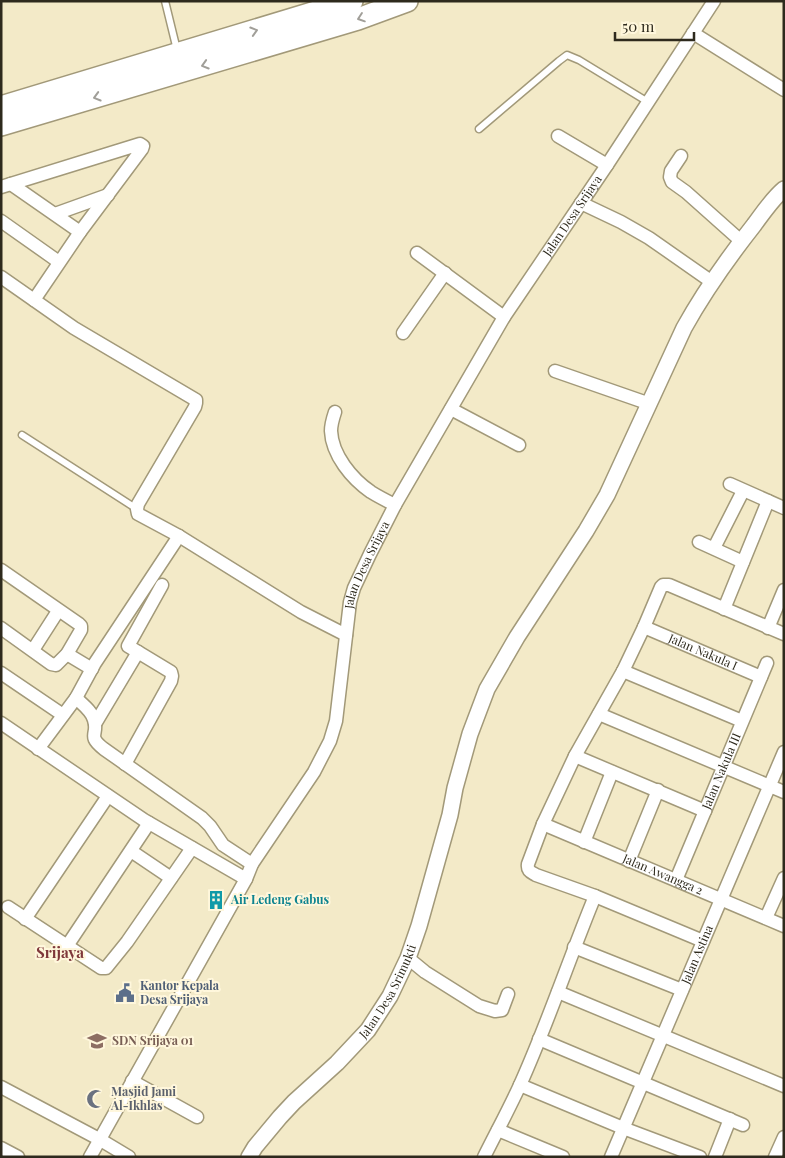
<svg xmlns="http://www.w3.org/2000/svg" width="785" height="1158" font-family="'Playfair Display',serif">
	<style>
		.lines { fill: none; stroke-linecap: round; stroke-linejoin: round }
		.service-casing { stroke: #a29979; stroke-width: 9 }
		.minor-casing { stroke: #a29979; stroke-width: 15 }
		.tertiary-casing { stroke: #a29979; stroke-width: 18 }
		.motorway-casing { stroke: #a29979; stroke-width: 24 }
		.service { stroke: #fff; stroke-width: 6 }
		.minor { stroke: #fff; stroke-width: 12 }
		.tertiary { stroke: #fff; stroke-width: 15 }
		.motorway { stroke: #fff; stroke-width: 21 }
		.oneway { stroke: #a19f99 }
		.labels { text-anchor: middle; stroke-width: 4; stroke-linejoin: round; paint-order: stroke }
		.street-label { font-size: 12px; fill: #2e2a1d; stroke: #fff7dc }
		.culture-label { font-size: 12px; font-weight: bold; fill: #0d838f; stroke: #fff7dc; text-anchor: start }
		.service-label { font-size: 12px; font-weight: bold; fill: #4e5e75; stroke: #fff7dc; text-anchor: start }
		.education-label { font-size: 12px; font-weight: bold; fill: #785e54; stroke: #fff7dc; text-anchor: start }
		.worship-label { font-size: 12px; font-weight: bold; fill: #5b616d; stroke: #fff7dc; text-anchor: start }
		.quarter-label { font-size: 15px; font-weight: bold; fill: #7f373b; stroke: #fff7dc }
	</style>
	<rect width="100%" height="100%" fill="#f3eac8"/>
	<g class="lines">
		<g class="service-casing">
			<g id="service">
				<path d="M165 1 177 50"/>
				<path d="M479 129 559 61 567 55 579 60 648 102"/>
				<path d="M22 435 137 509"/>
			</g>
		</g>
		<g class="minor-casing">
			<g id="minor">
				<path d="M693 33 784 90"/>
				<path d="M558 136 607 165"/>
				<path d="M681 156 671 171 670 177 672 182 686 192 741 241"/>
				<path d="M11 184 80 232"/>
				<path d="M1 187 140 144 143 146 142 149 80 232 34 300"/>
				<path d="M581 203 621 222 649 238 712 282"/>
				<path d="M55 214 108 195"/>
				<path d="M1 221 59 262"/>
				<path d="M417 253 504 317"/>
				<path d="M1 277 74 328 196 400V403L195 407 138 504 137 509 138 514 179 536 301 612 346 635"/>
				<path d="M403 333 445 273"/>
				<path d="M555 371 650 404"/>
				<path d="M451 409 519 445"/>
				<path d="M335 412C333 418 331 424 331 431 332 455 352 479 371 492 379 497 387 501 395 505"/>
				<path d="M730 484 784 508"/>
				<path d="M699 542 743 562"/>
				<path d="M714 548 743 491"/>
				<path d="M1 570 79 624 81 626V630L67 654 56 665 51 664 1 628"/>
				<path d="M724 609 768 501"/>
				<path id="s1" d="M644 627 761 677"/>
				<path d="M768 628 784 590"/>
				<path d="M33 650 58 611"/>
				<path d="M67 654 92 669"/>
				<path d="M623 671 742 721"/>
				<path d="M1 673 63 715"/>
				<path d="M76 698C82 704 92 711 94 720 99 735 86 735 104 749L202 818 210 826 223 845 252 864"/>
				<path d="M599 714 784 792"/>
				<path d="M1 723 144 820 246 879"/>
				<path d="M95 724 138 652"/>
				<path d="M38 749 76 698 95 663 179 536"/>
				<path d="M575 756 705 811"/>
				<path d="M125 764 171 681 172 676 171 672 128 646 162 585"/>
				<path id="s2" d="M543 824 784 926"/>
				<path d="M584 842 612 772"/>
				<path d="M131 851 171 878"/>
				<path d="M629 861 658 790"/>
				<path id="s3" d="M676 880 767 663"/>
				<path d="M8 907 101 968H106L127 942 192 848"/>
				<path d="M766 918 784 878"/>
				<path d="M25 919 108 796"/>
				<path d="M703 941 595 896 536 875C531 872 527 871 528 864L543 824 575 756 623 671 644 627 661 587 663 585H669L784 634"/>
				<path d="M67 946 149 823"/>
				<path d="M574 947 682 990"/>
				<path d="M408 958 425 972 479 1006 495 1011 502 1010 508 994"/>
				<path d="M558 992 784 1086"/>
				<path d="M539 1039 743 1125"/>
				<path d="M132 1081 197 1117"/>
				<path d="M520 1085 623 1128 700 1157"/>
				<path d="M1 1087 99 1139 129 1157"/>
				<path d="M498 1130 563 1157"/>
				<path d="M1 1148 18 1157"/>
				<path id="s4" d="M90 1157 246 879 252 864 314 772 330 741 336 721 350 602 354 588 370 554 395 505 504 317 607 165 714 1"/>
				<path d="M484 1157C496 1133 509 1109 520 1085 548 1023 569 959 595 896"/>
				<path id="s5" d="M611 1157 784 752"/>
				<path d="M715 1157 730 1119"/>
				<path d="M775 1157 784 1137"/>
			</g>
		</g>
		<g class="tertiary-casing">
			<g id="tertiary">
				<path id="s6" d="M249 1157 255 1147 280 1117 294 1102 337 1063 368 1030 390 996 408 958 419 926 450 815 455 788 470 734 487 689 517 637 586 531 607 495 684 328C704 292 728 258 754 225 763 213 772 199 784 189"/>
			</g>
		</g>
		<g class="motorway-casing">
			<g id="motorway">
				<path d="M1 107 352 1"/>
				<path d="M1 125 358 19 407 1"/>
			</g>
		</g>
		<use href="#service" class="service"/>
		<use href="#minor" class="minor"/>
		<use href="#tertiary" class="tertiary"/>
		<use href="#motorway" class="motorway"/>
	</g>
	<defs><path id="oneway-chevron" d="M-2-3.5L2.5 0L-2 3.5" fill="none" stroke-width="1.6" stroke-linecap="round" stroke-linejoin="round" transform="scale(1.25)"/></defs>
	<g class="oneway">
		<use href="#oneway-chevron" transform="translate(361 18) rotate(161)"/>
		<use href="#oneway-chevron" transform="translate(254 31) rotate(-17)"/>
		<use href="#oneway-chevron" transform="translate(205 65) rotate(163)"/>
		<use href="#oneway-chevron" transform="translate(97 97) rotate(164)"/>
	</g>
	<defs>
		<g id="building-bare" transform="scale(1.5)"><path d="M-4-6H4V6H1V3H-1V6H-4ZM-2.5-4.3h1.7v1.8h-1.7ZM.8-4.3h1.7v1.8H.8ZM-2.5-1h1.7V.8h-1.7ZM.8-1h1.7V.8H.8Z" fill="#0f9aa8" stroke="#fff7dc" stroke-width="2.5" paint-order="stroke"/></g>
		<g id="civic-bare" transform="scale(1.5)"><path d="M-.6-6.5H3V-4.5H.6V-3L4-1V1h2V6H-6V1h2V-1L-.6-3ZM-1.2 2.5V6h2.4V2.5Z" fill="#5c6f8a" stroke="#fff7dc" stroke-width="2.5" paint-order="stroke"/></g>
		<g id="school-bare" transform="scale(1.5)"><path d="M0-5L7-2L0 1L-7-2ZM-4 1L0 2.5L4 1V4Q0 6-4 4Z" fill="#8d6e63" stroke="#fff7dc" stroke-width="2.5" paint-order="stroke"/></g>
		<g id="mosque-bare" transform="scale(1.5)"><path d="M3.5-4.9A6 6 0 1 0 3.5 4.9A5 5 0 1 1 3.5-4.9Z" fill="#6b7280" stroke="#fff7dc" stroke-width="2.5" paint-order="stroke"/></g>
	</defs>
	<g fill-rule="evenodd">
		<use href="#building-bare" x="216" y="900"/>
		<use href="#civic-bare" x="125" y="993"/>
		<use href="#school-bare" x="97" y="1041"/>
		<use href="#mosque-bare" x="96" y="1099"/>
	</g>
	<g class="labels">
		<g class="street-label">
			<text dy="4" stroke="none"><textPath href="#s4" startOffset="1068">Jalan Desa Srijaya</textPath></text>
			<text dy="4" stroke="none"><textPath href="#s4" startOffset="662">Jalan Desa Srijaya</textPath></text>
			<text dy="4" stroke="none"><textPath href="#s1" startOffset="64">Jalan Nakula I</textPath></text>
			<text dy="4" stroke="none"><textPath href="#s3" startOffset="118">Jalan Nakula III</textPath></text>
			<text dy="4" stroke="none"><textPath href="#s2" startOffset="130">Jalan Awangga 2</textPath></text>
			<text dy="4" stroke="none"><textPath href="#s5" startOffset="220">Jalan Astina</textPath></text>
			<text dy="4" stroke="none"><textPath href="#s6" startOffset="218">Jalan Desa Srimukti</textPath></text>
		</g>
		<g class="culture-label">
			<text x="231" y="904">Air Ledeng Gabus</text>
		</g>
		<g class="service-label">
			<text x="140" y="990">Kantor Kepala<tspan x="140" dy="14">Desa Srijaya</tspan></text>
		</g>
		<g class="education-label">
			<text x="112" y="1045">SDN Srijaya 01</text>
		</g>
		<g class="worship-label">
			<text x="111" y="1096">Masjid Jami<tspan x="111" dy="14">Al-Ikhlas</tspan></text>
		</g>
		<g class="quarter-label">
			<text x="60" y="958">Srijaya</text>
		</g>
	</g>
	<rect width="785" height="1158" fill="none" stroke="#2e2a1d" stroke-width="5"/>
	<path d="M615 32v8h79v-8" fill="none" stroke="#2e2a1d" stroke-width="2.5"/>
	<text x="622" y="32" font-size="15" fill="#2e2a1d" stroke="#fff7dc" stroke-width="4" paint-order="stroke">50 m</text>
</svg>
